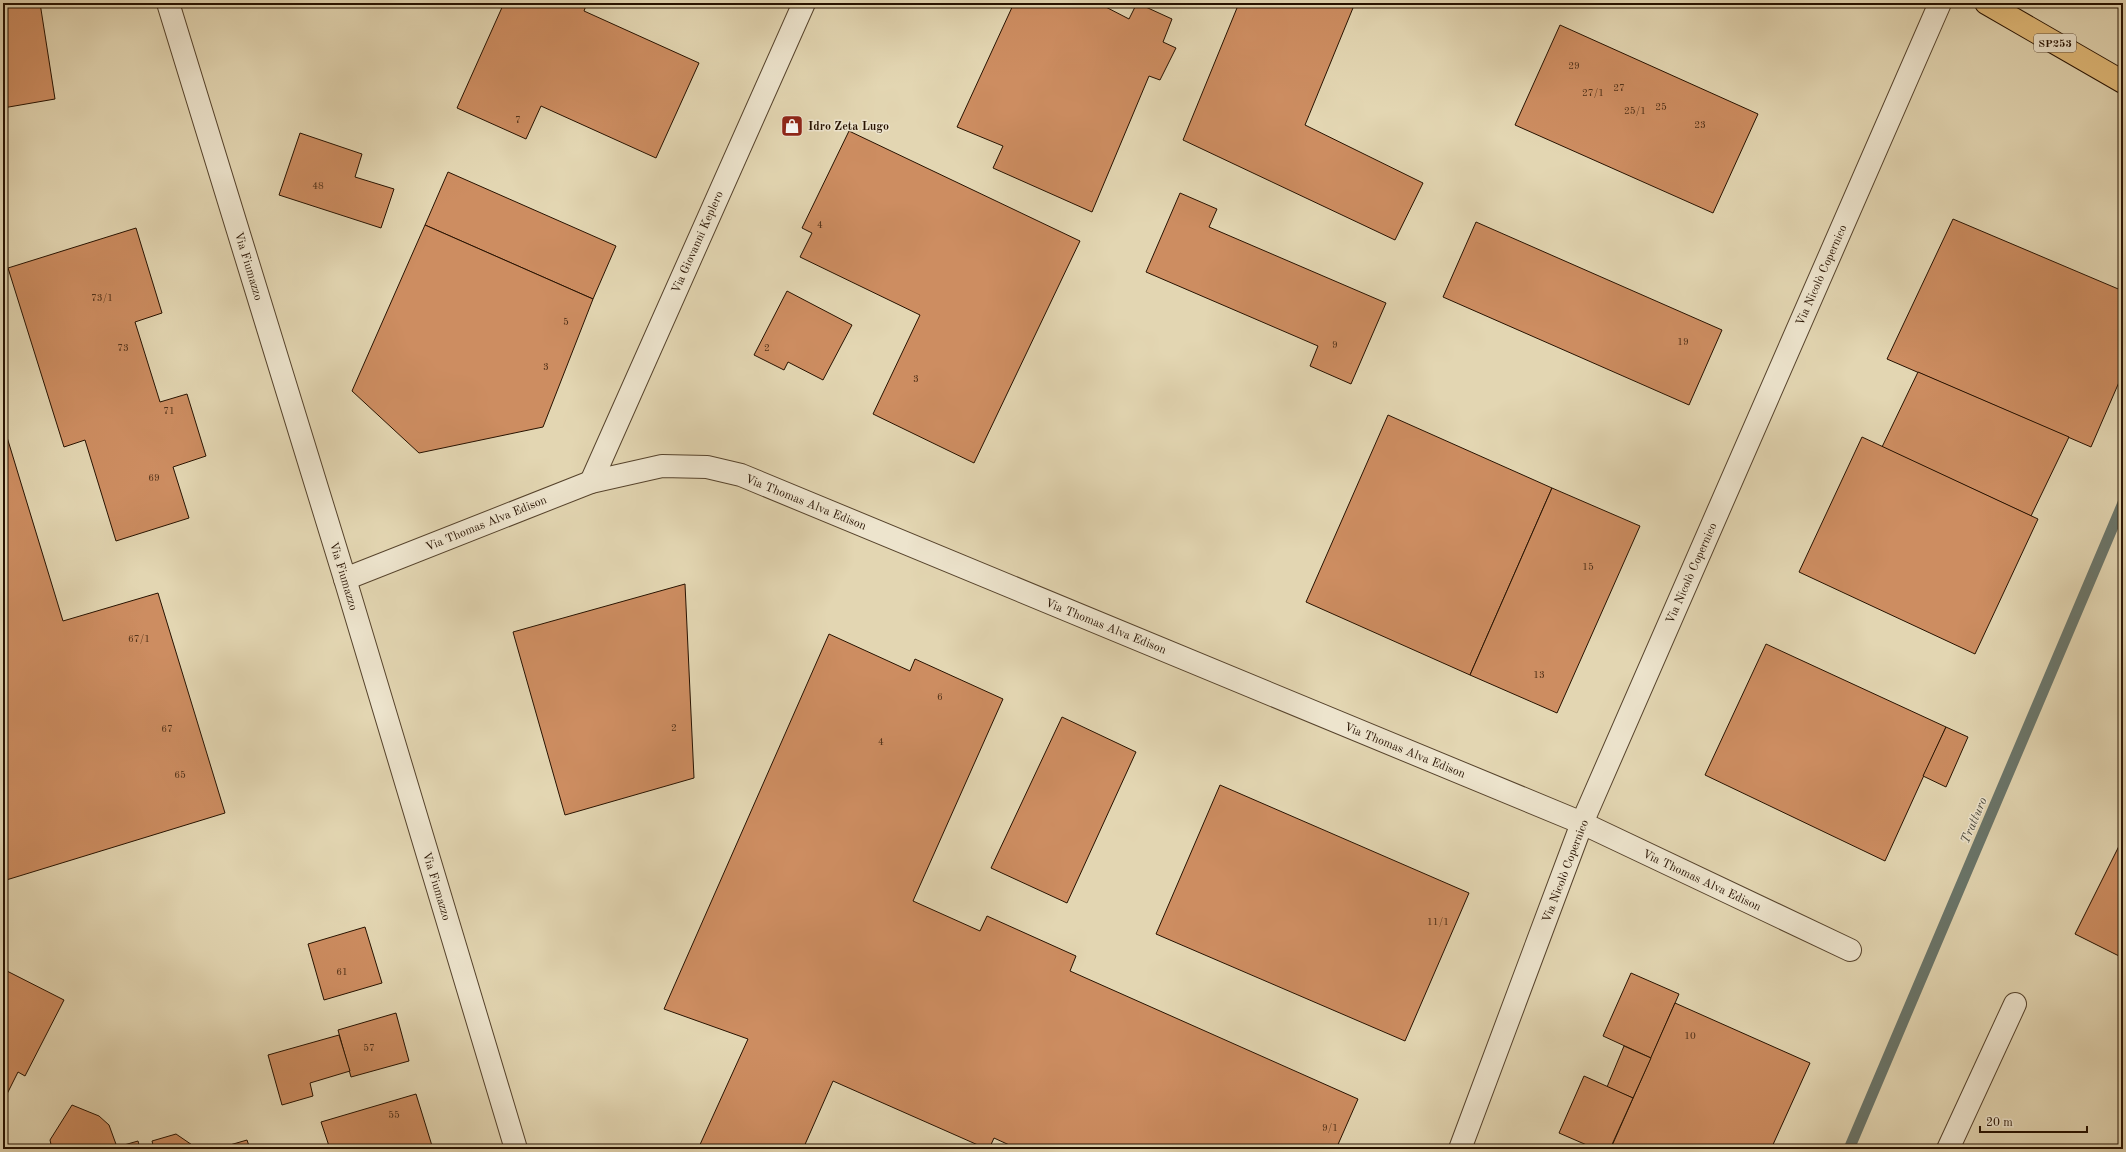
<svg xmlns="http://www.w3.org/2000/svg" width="2126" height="1152" font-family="'Old Standard TT',serif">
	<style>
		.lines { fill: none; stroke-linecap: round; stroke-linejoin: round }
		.stream { stroke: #6a766b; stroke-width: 11 }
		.building { fill: #cd8d61; stroke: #271200 }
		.minor-casing { stroke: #56432c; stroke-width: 24 }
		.primary-casing { stroke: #271200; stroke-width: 24 }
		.minor { stroke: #ede4cd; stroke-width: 22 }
		.primary { stroke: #e2bb79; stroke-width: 22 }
		.labels { text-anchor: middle; stroke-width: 3; stroke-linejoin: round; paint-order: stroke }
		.number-label { font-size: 10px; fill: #503118 }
		.shield { fill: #ede4cd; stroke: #62513e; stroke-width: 1 }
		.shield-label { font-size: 11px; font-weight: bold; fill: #271200 }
		.poi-label { font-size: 12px; font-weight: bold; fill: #271200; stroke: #ede4cd; text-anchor: start }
		.street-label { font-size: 12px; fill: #271200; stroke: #ede4cd }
		.water-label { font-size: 13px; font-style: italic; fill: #4e4c3f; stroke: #ede4cd }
	</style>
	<rect width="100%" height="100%" fill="#e3d6b2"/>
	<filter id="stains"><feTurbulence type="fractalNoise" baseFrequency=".005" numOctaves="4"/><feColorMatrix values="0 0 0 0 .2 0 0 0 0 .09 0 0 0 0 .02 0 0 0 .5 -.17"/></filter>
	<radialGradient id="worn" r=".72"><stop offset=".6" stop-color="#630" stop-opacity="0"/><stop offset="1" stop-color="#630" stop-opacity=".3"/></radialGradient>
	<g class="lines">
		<path class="stream" d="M1849 1149 2123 503"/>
	</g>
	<g class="building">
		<path d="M3 3H40L55 99 3 108Z"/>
		<path d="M504 3H587L584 11 699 63 656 158 541 106 526 139 457 108Z"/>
		<path d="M1014 3H1098L1129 19 1137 3 1172 19 1163 42 1176 48 1160 80 1149 76 1092 212 993 168 1003 146 957 127Z"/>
		<path d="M1239 3H1355L1305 125 1423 183 1395 240 1183 140Z"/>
		<path d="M1560 25 1758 114 1713 213 1515 125Z"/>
		<path d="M849 131 1080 241 974 463 873 414 920 315 800 257 812 233 802 228Z"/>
		<path d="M300 133 362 154 355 177 394 189 381 228 279 195Z"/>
		<path d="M448 172 616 246 593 299 425 225Z"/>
		<path d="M1180 193 1217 209 1209 227 1386 303 1351 384 1310 366 1318 346 1146 272Z"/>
		<path d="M1953 219 2123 291V373L2091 447 1887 359Z"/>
		<path d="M1476 222 1722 330 1689 405 1443 297Z"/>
		<path d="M425 225 593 299 543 427 419 453 352 391Z"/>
		<path d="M136 228 162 313 135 322 160 402 187 394 206 456 173 467 189 518 116 541 85 440 64 447 8 268Z"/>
		<path d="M787 291 852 325 823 380 788 362 784 370 754 355Z"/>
		<path d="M1918 372 2069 437 2031 516 1882 447Z"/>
		<path d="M1388 415 1552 488 1470 675 1306 602Z"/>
		<path d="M3 424 63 621 158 593 225 813 3 881Z"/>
		<path d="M1862 437 2038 519 1975 654 1799 572Z"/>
		<path d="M1552 488 1640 526 1557 713 1470 675Z"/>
		<path d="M685 584 694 778 565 815 513 632Z"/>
		<path d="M829 634 910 671 915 659 1003 699 913 901 980 931 987 916 1076 956 1070 971 1358 1099 1336 1149H1018L994 1138 989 1149H987L833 1081 803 1149H698L748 1039 664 1009Z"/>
		<path d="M1766 644 1946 727 1885 861 1705 775Z"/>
		<path d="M1062 717 1136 752 1067 903 991 868Z"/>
		<path d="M1946 727 1968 737 1946 787 1923 776Z"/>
		<path d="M1220 785 1469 893 1405 1041 1156 934Z"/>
		<path d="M2123 838V958L2075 934Z"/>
		<path d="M365 927 382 983 324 1000 308 944Z"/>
		<path d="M3 969 64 1000 25 1076 18 1072 3 1102Z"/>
		<path d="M1631 973 1679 994 1651 1058 1603 1036Z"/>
		<path d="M1675 1003 1810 1063 1771 1149 1611 1148Z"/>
		<path d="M396 1013 409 1061 351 1077 338 1030Z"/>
		<path d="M339 1035 350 1071 310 1083 313 1096 282 1105 268 1055Z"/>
		<path d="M1624 1046 1651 1058 1633 1098 1607 1087Z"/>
		<path d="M1584 1076 1633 1098 1610 1149H1596L1559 1133Z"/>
		<path d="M416 1094 433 1149H330L321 1122Z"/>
		<path d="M72 1105 99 1116 109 1125 117 1147 138 1141 140 1149H52L50 1140Z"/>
		<path d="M176 1134 198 1149H154L152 1141Z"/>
		<path d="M247 1140 250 1149H216Z"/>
	</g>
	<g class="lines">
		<g class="minor-casing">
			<g id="minor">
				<path d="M168 3 345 579 516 1149"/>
				<path d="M591 482 804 3"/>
				<path d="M345 579 591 482 662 466 707 467 741 475 1582 823 1850 950"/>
				<path d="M1460 1149 1582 823 1940 3"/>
				<path d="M1948 1149 2015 1004"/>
			</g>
		</g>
		<g class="primary-casing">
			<path id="primary" d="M1986 3 2123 82"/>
		</g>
		<use href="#minor" class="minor"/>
		<use href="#primary" class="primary"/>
	</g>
	<defs>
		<g id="shop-square" transform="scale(1.15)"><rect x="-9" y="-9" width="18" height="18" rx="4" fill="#8f2418" stroke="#ede4cd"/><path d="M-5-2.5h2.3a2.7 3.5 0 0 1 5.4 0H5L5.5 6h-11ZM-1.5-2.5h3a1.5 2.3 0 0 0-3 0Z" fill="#fff"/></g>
	</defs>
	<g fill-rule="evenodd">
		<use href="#shop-square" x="792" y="126"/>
	</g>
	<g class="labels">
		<g class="number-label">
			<text x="1574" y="69">29</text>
			<text x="1619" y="91">27</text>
			<text x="1593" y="96">27/1</text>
			<text x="1661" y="110">25</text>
			<text x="1635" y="114">25/1</text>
			<text x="518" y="123">7</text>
			<text x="1700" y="128">23</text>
			<text x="318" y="189">48</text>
			<text x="820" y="228">4</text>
			<text x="102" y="301">73/1</text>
			<text x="566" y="325">5</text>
			<text x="1683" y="345">19</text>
			<text x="1335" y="348">9</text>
			<text x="123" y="351">73</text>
			<text x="767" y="351">2</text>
			<text x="546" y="370">3</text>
			<text x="916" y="382">3</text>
			<text x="169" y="414">71</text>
			<text x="154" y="481">69</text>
			<text x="1588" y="570">15</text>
			<text x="139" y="642">67/1</text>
			<text x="1539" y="678">13</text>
			<text x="940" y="700">6</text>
			<text x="674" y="731">2</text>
			<text x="167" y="732">67</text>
			<text x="881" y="745">4</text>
			<text x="180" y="778">65</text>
			<text x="1438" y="925">11/1</text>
			<text x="342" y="975">61</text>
			<text x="1690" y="1039">10</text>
			<text x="369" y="1051">57</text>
			<text x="394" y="1118">55</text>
			<text x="1330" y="1131">9/1</text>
		</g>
		<rect class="shield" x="2034" y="34" width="42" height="18" rx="3"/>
		<g class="shield-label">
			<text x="2055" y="47">SP253</text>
		</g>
		<g class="poi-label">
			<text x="808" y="130">Idro Zeta Lugo</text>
		</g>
		<g class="street-label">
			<text transform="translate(697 242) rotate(-66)" y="4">Via Giovanni Keplero</text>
			<text transform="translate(249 266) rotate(73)" y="4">Via Fiumazzo</text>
			<text transform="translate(1821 275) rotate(-66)" y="4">Via Nicolò Copernico</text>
			<text transform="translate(806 502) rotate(22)" y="4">Via Thomas Alva Edison</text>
			<text transform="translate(486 523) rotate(-22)" y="4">Via Thomas Alva Edison</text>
			<text transform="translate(1691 573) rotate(-66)" y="4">Via Nicolò Copernico</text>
			<text transform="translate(344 576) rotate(73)" y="4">Via Fiumazzo</text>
			<text transform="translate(1106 626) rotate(22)" y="4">Via Thomas Alva Edison</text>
			<text transform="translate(1405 750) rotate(22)" y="4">Via Thomas Alva Edison</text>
			<text transform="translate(1565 871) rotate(-69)" y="4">Via Nicolò Copernico</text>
			<text transform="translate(1702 880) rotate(25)" y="4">Via Thomas Alva Edison</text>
			<text transform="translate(437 886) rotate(73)" y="4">Via Fiumazzo</text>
		</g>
		<g class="water-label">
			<text transform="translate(1973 820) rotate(-67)" y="5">Tratturo</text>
		</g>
	</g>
	<rect width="2126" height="1152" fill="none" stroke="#e3d6b2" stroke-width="16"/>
	<rect x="4" y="4" width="2118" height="1144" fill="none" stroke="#271200" stroke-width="2"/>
	<rect x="8" y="8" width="2110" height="1136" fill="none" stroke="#271200"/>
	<path d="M1980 1126v6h107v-6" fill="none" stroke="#271200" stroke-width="2"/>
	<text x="1986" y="1126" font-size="12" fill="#271200" stroke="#ede4cd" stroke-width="3" paint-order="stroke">20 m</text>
	<rect width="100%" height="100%" filter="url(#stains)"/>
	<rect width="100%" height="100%" fill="url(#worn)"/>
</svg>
